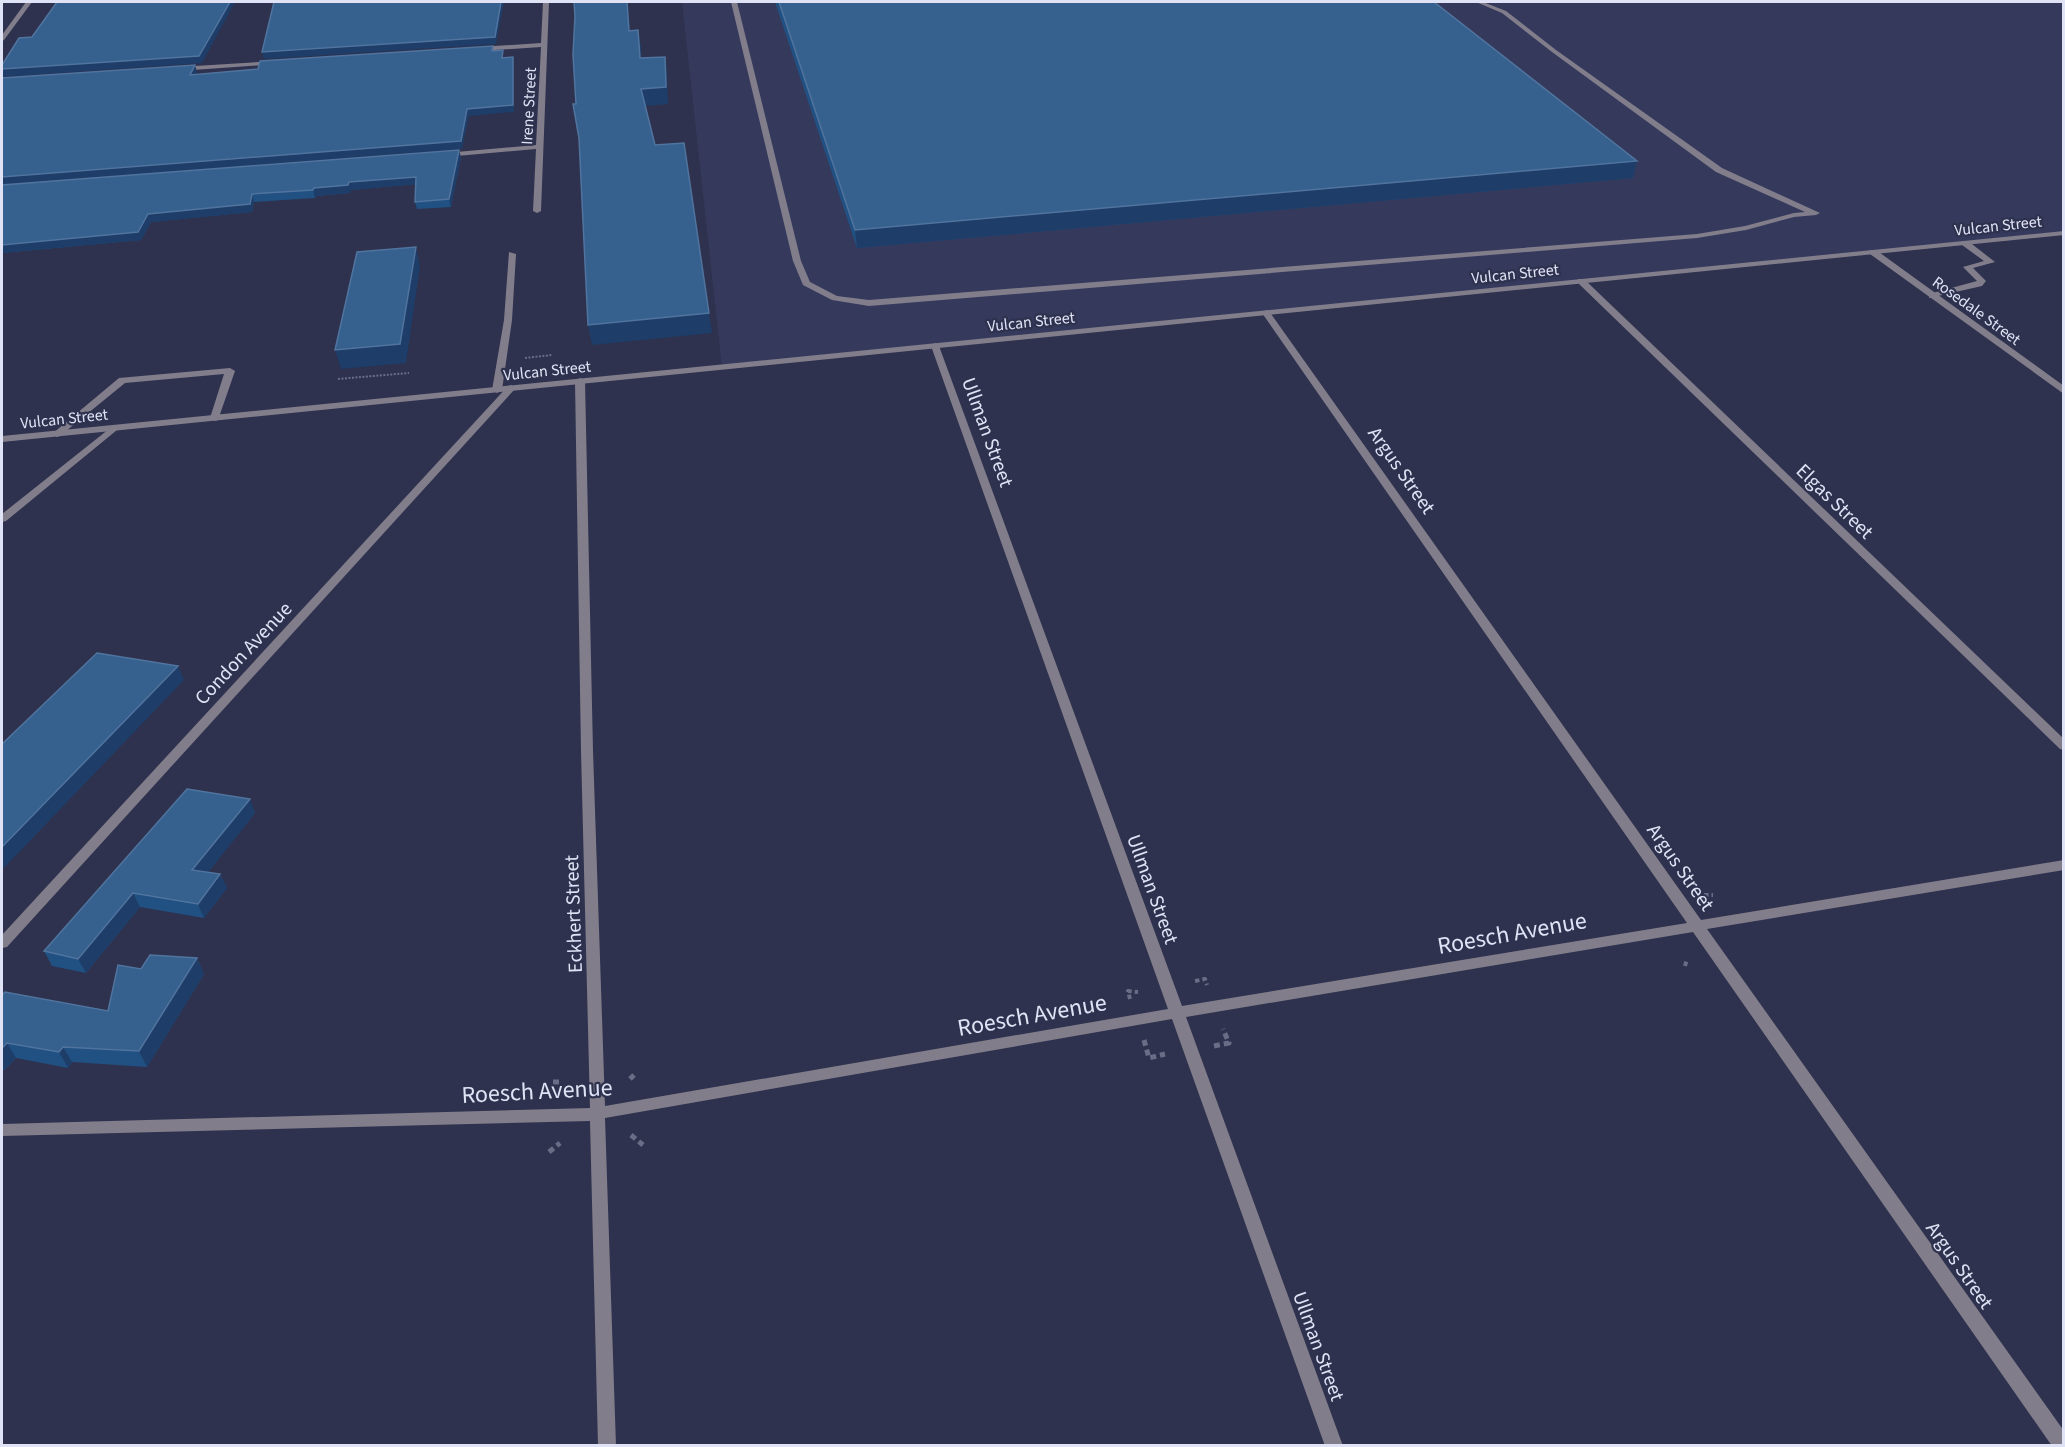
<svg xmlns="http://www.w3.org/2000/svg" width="2065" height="1447" font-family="'Source Sans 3',sans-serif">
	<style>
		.built { fill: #353a5c }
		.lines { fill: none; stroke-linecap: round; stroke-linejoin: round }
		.path-far2 { stroke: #6a6d86; stroke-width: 2; stroke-dasharray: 2 1.5; stroke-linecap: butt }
		.path-far1 { stroke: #6a6d86; stroke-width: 4; stroke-dasharray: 4.5 3; stroke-linecap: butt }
		.path { stroke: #6a6d86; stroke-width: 5; stroke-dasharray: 6 4; stroke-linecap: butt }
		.service { fill: #827d8b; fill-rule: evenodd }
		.minor { fill: #827d8b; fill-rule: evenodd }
		.tertiary { fill: #827d8b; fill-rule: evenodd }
		.wall { fill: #215082 }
		.shaded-wall { fill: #1e3d68 }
		.building { fill: #36608e; stroke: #50749e; stroke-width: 1.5 }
		.labels { text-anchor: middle; stroke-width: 4.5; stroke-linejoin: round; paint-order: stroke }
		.far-street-label { font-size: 16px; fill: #e0e3f5; stroke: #2e324e }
		.street-label { font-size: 20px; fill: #e0e3f5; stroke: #2e324e }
		.near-street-label { font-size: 24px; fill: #e0e3f5; stroke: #2e324e }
	</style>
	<rect width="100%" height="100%" fill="#2e324e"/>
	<path class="built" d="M682 2H2063V232L722 367Z"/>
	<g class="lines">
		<g class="path-far2">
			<path d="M525 358 552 355"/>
			<path d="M338 379 409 373"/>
		</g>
		<g class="path-far1">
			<path d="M1704 895H1713"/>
			<path d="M1685 966 1687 959"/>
			<path d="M1195 981 1205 979 1207 985"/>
			<path d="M1130 999 1128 991 1138 992"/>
		</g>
		<g class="path">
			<path d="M1144 1040 1149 1058 1165 1054"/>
			<path d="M1214 1046 1229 1043 1223 1029"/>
			<path d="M630 1079 634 1075"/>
			<path d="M553 1082H559"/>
			<path d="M631 1135 643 1145"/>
			<path d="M549 1152 560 1143"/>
		</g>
		<g class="service">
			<path d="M731 2H737L801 261 810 282 837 296 869 300 1697 234 1745 226 1794 213 1805 212 1716 172 1552 52 1502 13 1476 2H1483L1506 11 1556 50 1722 168 1820 213 1816 215 1794 217 1746 230 1697 238 869 306 832 300 803 285 793 261Z"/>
			<path d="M1962 241H1968L1995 262 1973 268 1986 281 1982 286 1929 298V294L1977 281 1963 267 1984 261 1962 245Z"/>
			<path d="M509 252 516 254 512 320 502 390 497 393 492 390 504 320Z"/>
			<path d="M230 368 235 371 218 420 215 421 210 418 224 374 125 383 60 436 57 437 52 434 119 378Z"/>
		</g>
		<g class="minor">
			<path d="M26 2H32L4 40 2 41V35Z"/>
			<path d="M543 2H549L541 211 537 213 533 211 536 149 445 157 441 155 445 153 536 145 541 47 479 51 476 49 479 47 541 43Z"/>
			<path d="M276 61 278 62V64L179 71 176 69 179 67Z"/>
			<path d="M1870 250H1876L2064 386V394L1870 254Z"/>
			<path d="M1578 279H1584L2064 739V750L2060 749 1578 283Z"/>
			<path d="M1266 310 1269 311 1701 920 2064 860V870L1707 929 2064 1431V1446H2052L1693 932 1186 1017 1343 1446H1325L1172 1019 605 1118 616 1446H598L590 1121 2 1136V1124L590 1108 581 751 575 381 580 378 585 381 593 751 605 1106 1168 1009 931 346 935 343 939 346 1182 1006 1687 923 1262 313Z"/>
			<path d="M511 385 516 388 514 390 7 947 2 948V935L508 386Z"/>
			<path d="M114 425 117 426V430L6 521 2 522V514Z"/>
		</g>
		<path class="tertiary" d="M2064 231V235L2 442V436Z"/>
	</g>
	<g class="wall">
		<path d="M775 2H1434L1633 178 857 248Z"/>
		<path d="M461 157 451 207 417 209 415 202 416 184 351 190 350 193 316 196 315 198 254 202 252 212 151 222 141 240 2 253V185Z"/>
		<path d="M187 789 255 813 208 872 220 874 227 888 204 918 140 907 86 973 52 966 44 951Z"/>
		<path d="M197 958 204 974 147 1067 72 1062 68 1068 16 1058 4 1070H2V995L108 1011 141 969Z"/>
	</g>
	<g class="shaded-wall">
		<path d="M230 2H235L202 63 2 77V69Z"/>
		<path d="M501 2H504L496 44 264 59 262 52Z"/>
		<path d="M627 2H628L631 47 629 31Z"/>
		<path d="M638 30 641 46 642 74 640 58Z"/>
		<path d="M513 57 514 64V112L469 116 462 149 2 185V177L467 109Z"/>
		<path d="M665 57 667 73 668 104 644 106 641 89Z"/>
		<path d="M195 65 197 72 192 82 190 75Z"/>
		<path d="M459 150 461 157 451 207 449 199Z"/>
		<path d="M1637 161 1633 178 857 248 855 230Z"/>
		<path d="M416 177 418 184 351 190 350 193 316 196 315 198 313 190 314 188 349 182Z"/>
		<path d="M252 194 254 202 252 212 151 222 141 240 2 253V245L148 214Z"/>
		<path d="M416 247 420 266 406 363 341 369 335 350Z"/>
		<path d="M709 313 712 333 592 345 588 325Z"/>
		<path d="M178 666 184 680 2 870V847Z"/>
		<path d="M250 799 255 813 199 884 192 870Z"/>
		<path d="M220 874 227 888 204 918 198 904Z"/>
		<path d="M133 893 140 907 86 973 78 959Z"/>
		<path d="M197 958 204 974 147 1067 139 1051Z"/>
		<path d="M7 1043 16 1058 4 1070 2 1066V1048Z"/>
		<path d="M63 1047 72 1062 68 1068 59 1052Z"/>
	</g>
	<g class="building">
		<path d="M57 2H230L199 56 2 69V65L19 38 32 37Z"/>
		<path d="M274 2H501L495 37 262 52Z"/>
		<path d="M574 2H627L629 31 638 30 640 58 665 57 666 87 641 89 655 145 684 143 709 313 588 325 579 138 573 104H576L573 55 575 16Z"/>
		<path d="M779 2H1434L1637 161 855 230Z"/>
		<path d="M493 46 492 51 503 50 502 58 513 57V105L467 109 461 141 2 177V78L195 65 190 75 258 69 260 61Z"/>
		<path d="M459 150 449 199 415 202 416 177 349 182 348 185 314 188 313 190 252 194 250 204 148 214 138 232 2 245V185Z"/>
		<path d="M416 247 400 344 335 350 357 252Z"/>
		<path d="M97 653 178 666 2 847V744Z"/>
		<path d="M187 789 250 799 192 870 220 874 198 904 133 893 78 959 44 951Z"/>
		<path d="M150 955 197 958 139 1051 63 1047 59 1052 7 1043 2 1048V995L5 992 108 1011 118 965 141 969Z"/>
	</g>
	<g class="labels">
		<g class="far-street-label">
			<text transform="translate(528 106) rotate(-87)" y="6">Irene Street</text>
			<text transform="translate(1998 225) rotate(-6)" y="6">Vulcan Street</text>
			<text transform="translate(1515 273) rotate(-6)" y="6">Vulcan Street</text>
			<text transform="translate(1977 310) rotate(36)" y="6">Rosedale Street</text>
			<text transform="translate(1031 321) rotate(-6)" y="6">Vulcan Street</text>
			<text transform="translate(547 370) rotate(-6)" y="6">Vulcan Street</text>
			<text transform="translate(64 418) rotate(-6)" y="6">Vulcan Street</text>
		</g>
		<g class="street-label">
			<text transform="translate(988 432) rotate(70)" y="7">Ullman Street</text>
			<text transform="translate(1402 470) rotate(55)" y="7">Argus Street</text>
			<text transform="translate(1835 501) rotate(44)" y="7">Elgas Street</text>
			<text transform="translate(243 653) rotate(-47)" y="7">Condon Avenue</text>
			<text transform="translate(1681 867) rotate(55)" y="7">Argus Street</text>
			<text transform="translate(1153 889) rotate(70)" y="7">Ullman Street</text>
			<text transform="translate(573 914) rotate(-92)" y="7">Eckhert Street</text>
			<text transform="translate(1960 1265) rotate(55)" y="7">Argus Street</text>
			<text transform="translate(1319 1346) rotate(70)" y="7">Ullman Street</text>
		</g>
		<g class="near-street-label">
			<text transform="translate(1512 933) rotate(-10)" y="8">Roesch Avenue</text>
			<text transform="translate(1032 1015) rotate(-10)" y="8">Roesch Avenue</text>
			<text transform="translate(537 1091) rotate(-3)" y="8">Roesch Avenue</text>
		</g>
	</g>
	<rect width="2065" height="1447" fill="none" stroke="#e0e3f5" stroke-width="6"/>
</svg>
